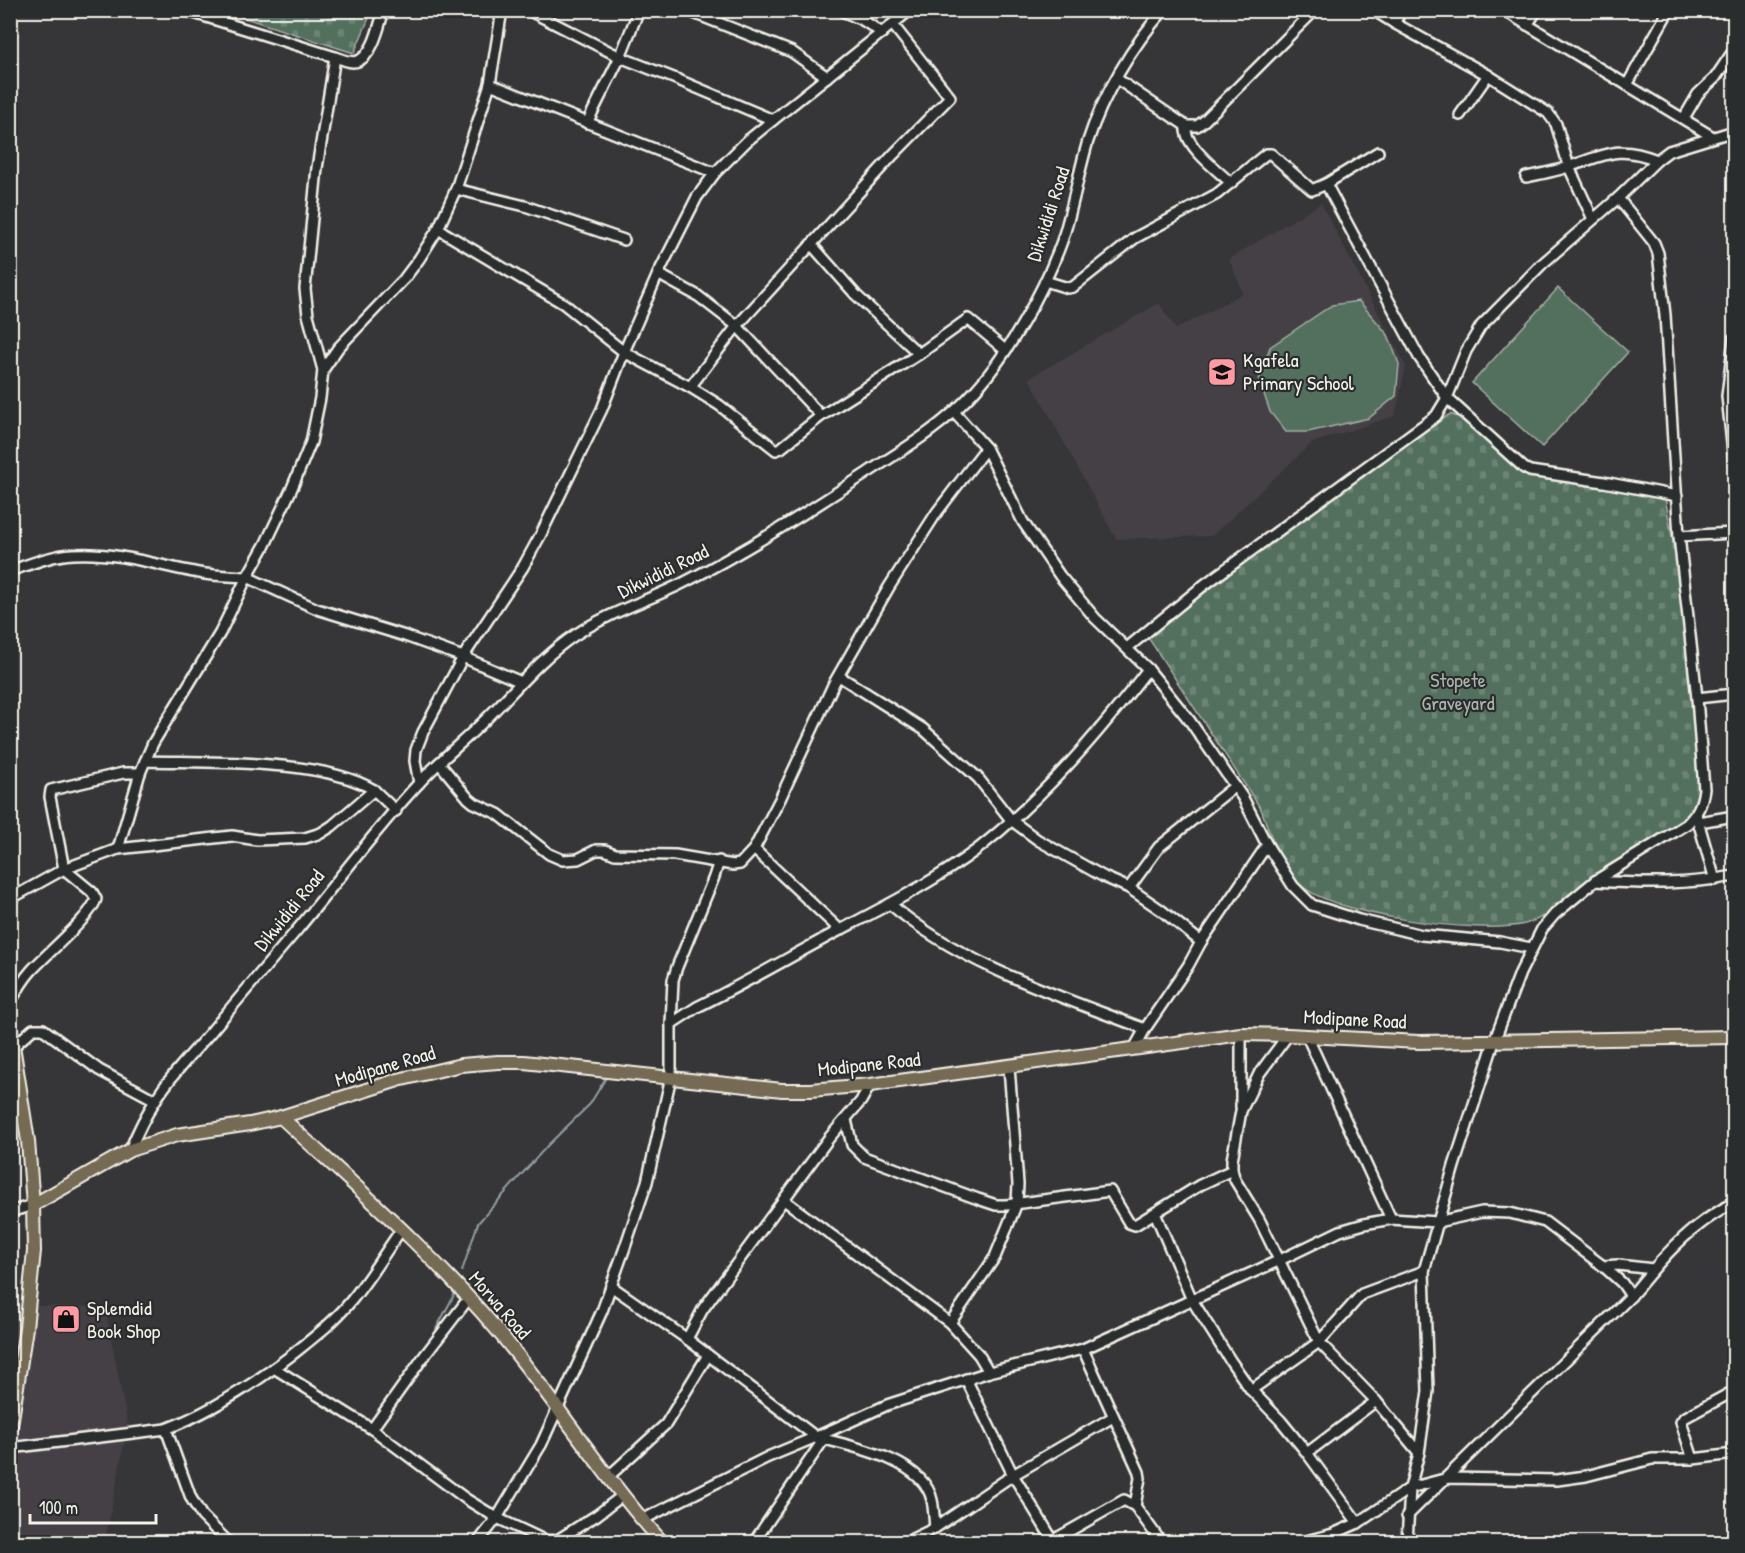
<svg xmlns="http://www.w3.org/2000/svg" width="1745" height="1553" font-family="'Patrick Hand',sans-serif">
	<style>
		.built { fill: #443f45 }
		.cemetery { fill: url(#cemetery-stones); stroke: #a4b0a4; stroke-width: 1.5 }
		.garden { fill: #536f5f; stroke: #a4b0a4; stroke-width: 1.5 }
		.lines { fill: none; stroke-linecap: round; stroke-linejoin: round }
		.stream { stroke: #919fa2; stroke-width: 2 }
		.minor-casing { stroke: #f4f1e8; stroke-width: 14 }
		.major-casing { stroke: #f4f1e8; stroke-width: 16 }
		.minor { stroke: #2a2d2e; stroke-width: 9 }
		.major { stroke: #756b52; stroke-width: 12 }
		.labels { text-anchor: middle; stroke-width: 4.5; stroke-linejoin: round; paint-order: stroke }
		.street-label { font-size: 20px; fill: #f4f1e8; stroke: #2a2d2e }
		.poi-label { font-size: 20px; fill: #f4f1e8; stroke: #2a2d2e; text-anchor: start }
		.park-label { font-size: 20px; fill: #acb6aa; stroke: #2a2d2e }
	</style>
	<defs>
		<pattern id="cemetery-stones" width="16" height="16" patternUnits="userSpaceOnUse" patternTransform="scale(1.5)"><rect width="16" height="16" fill="#536f5f"/><path d="M2 7V4a2 2 0 0 1 4 0v3zM10 15v-3a2 2 0 0 1 4 0v3z" fill="#6c8476"/></pattern>
	</defs>
	<rect width="100%" height="100%" fill="#363538"/>
	<filter id="ink" filterUnits="userSpaceOnUse"><feTurbulence type="fractalNoise" baseFrequency=".0167" numOctaves="2"/><feDisplacementMap in="SourceGraphic" scale="12" xChannelSelector="R" yChannelSelector="G"/><feConvolveMatrix kernelMatrix="1 2 1 2 8 2 1 2 1" color-interpolation-filters="sRGB"/></filter>
	<g filter="url(#ink)">
		<g class="built">
			<path d="M1321 203 1406 366 1395 416 1312 443 1212 536 1116 539 1029 378 1159 303 1176 329 1243 293 1229 259Z"/>
			<path d="M11 1305 105 1307 128 1425 105 1542H11Z"/>
		</g>
		<g class="cemetery">
			<path d="M223 11H372L354 53Z"/>
			<path d="M1450 414 1468 421 1530 475 1665 497 1682 593 1700 797C1687 827 1642 846 1614 862 1585 879 1558 915 1525 924 1479 935 1330 916 1297 882 1280 865 1269 831 1261 809L1147 636 1357 479 1429 427Z"/>
		</g>
		<g class="garden">
			<path d="M1558 288 1628 352 1542 447 1472 383Z"/>
			<path d="M1359 301 1388 335 1399 364 1396 396 1369 418 1308 432H1286L1270 412 1259 379 1270 347 1332 305Z"/>
		</g>
		<g class="lines">
			<g class="stream">
				<path d="M462 1271 478 1223 548 1145 590 1104 607 1076"/>
				<path d="M436 1329 454 1295"/>
			</g>
			<g class="minor-casing">
				<g id="minor">
					<path d="M184 10 335 57"/>
					<path d="M528 10 620 57 676 79 773 120"/>
					<path d="M686 10 792 52 827 77"/>
					<path d="M840 10 864 21 882 33"/>
					<path d="M1373 10 1394 23 1402 10"/>
					<path d="M1503 10 1713 137"/>
					<path d="M1394 23 1488 75 1548 113 1556 124 1569 167 1593 219"/>
					<path d="M1527 25 1537 10"/>
					<path d="M1117 79 1186 126H1197L1204 121 1315 10"/>
					<path d="M490 84 715 173"/>
					<path d="M1627 85 1669 10"/>
					<path d="M1460 115 1488 75"/>
					<path d="M1684 118 1698 94 1715 78 1734 50"/>
					<path d="M587 123 620 57 639 10"/>
					<path d="M1186 126C1183 145 1218 171 1231 183"/>
					<path d="M1526 177C1541 174 1557 171 1571 166 1607 154 1619 145 1657 160"/>
					<path d="M1326 184 1419 357 1447 398 1524 468 1530 471 1604 482 1677 496"/>
					<path d="M456 189 525 206 624 240"/>
					<path d="M438 229 564 304 624 352 690 387 719 405 776 450 781 448 821 416 919 354 968 319 1005 350"/>
					<path d="M811 244 856 295 919 354"/>
					<path d="M658 274 698 296 737 326 821 416"/>
					<path d="M1045 281 1068 288 1073 287 1135 238 1217 194 1266 154H1271L1312 190 1326 184 1378 152"/>
					<path d="M1734 338 1727 396 1734 463"/>
					<path d="M323 370 308 315 305 289 317 168 335 57C342 59 351 64 358 61 374 54 379 25 384 10"/>
					<path d="M690 387 737 326 893 155 950 97 893 25"/>
					<path d="M954 412 986 448 1023 522 1060 576 1095 618 1148 669 1190 721 1243 798 1267 845 1293 886 1312 905 1359 920 1422 935 1500 942 1531 948"/>
					<path d="M1679 536 1734 533"/>
					<path d="M10 571C30 564 52 555 73 554 119 551 161 567 205 574 219 576 233 576 247 577L265 545 292 488 311 442 320 398 323 370 338 348 404 279 419 259 438 229 456 189 490 84 502 10"/>
					<path d="M1127 648 1204 585 1436 416 1447 398 1466 351 1481 326 1542 264 1618 198 1657 160 1669 151 1734 131"/>
					<path d="M839 676 923 729 978 778 1011 820 1038 840 1104 877 1129 888 1161 910 1201 942"/>
					<path d="M1697 698 1734 694"/>
					<path d="M439 763 468 798 474 803 498 814 549 854 563 860 578 859 596 850H605L615 854 675 855 733 865 740 864 754 849 780 799 834 683 889 587 937 512 986 448"/>
					<path d="M419 783 415 761 416 750 423 732 463 657 523 567 541 534 602 409 624 352 658 274 697 197 715 173 747 141 910 10"/>
					<path d="M374 790 396 811"/>
					<path d="M1696 814 1715 880"/>
					<path d="M1699 822 1734 816"/>
					<path d="M118 849 232 836 257 840 305 838 321 833 332 826 374 790C322 758 207 763 145 761"/>
					<path d="M754 849 840 930"/>
					<path d="M1595 881C1642 884 1688 885 1734 876"/>
					<path d="M1129 888 1159 847 1235 786"/>
					<path d="M10 899 64 869 118 849 140 773 153 743 220 633 247 577 317 609 405 636 463 657 521 682"/>
					<path d="M890 904C963 966 1057 995 1145 1029"/>
					<path d="M10 1003C16 992 22 981 31 971 45 955 91 917 96 899L92 892 64 869 50 797 51 790 123 773H140"/>
					<path d="M671 1024 697 1007C746 983 793 955 842 929 888 905 937 880 979 848 1044 797 1098 734 1148 669"/>
					<path d="M1288 1035 1259 1074 1241 1111 1232 1160V1170L1235 1180 1259 1219 1319 1342 1376 1401 1419 1453"/>
					<path d="M1307 1036 1391 1219"/>
					<path d="M14 1046 33 1029H43L99 1070 155 1100"/>
					<path d="M1135 1047 1145 1029 1188 966 1201 942 1267 845"/>
					<path d="M1241 1107V1034"/>
					<path d="M846 1120 852 1145 864 1157 978 1199 996 1205H1006L1110 1191 1129 1223 1135 1225 1200 1185 1232 1170"/>
					<path d="M130 1150C137 1133 145 1116 155 1101 170 1076 191 1055 210 1033 239 998 268 964 297 930 338 881 376 829 419 783 439 761 462 743 483 722 513 693 539 659 575 635 608 613 647 601 683 583 746 551 807 512 867 473 902 450 940 428 969 397 1006 359 1044 291 1062 241 1073 208 1078 174 1088 141 1102 97 1133 44 1164 10"/>
					<path d="M784 1200 950 1323 979 1355 989 1372"/>
					<path d="M10 1212 33 1205"/>
					<path d="M1155 1213 1192 1300 1230 1360 1251 1390 1281 1421 1307 1453 1358 1523"/>
					<path d="M1603 1266 1622 1283 1631 1296"/>
					<path d="M611 1286 687 1339 816 1437 768 1457 642 1520"/>
					<path d="M950 1323 995 1257 1017 1203 1018 1184 1009 1067"/>
					<path d="M687 1339 703 1309 829 1138 861 1101 870 1085"/>
					<path d="M1083 1349 1139 1472 1140 1478 1135 1506"/>
					<path d="M274 1368 372 1429 466 1499 497 1518 544 1540 552 1541 559 1539 597 1515 622 1496"/>
					<path d="M966 1379 1013 1475 1113 1417"/>
					<path d="M1251 1390 1319 1342 1362 1294 1424 1271"/>
					<path d="M166 1429 191 1498 202 1516 228 1542"/>
					<path d="M372 1429 422 1359 469 1298"/>
					<path d="M816 1437 887 1405 989 1372 1083 1349 1278 1261 1340 1231 1364 1224 1391 1219 1437 1222 1482 1212 1510 1213 1545 1222 1603 1266 1618 1265 1653 1269"/>
					<path d="M816 1437C850 1446 923 1459 932 1500 934 1509 934 1519 935 1528"/>
					<path d="M10 1448 166 1429C212 1411 254 1384 293 1354 313 1338 334 1322 351 1301 369 1279 384 1254 401 1230"/>
					<path d="M1307 1453 1376 1401"/>
					<path d="M1693 1459 1681 1422 1684 1418 1734 1391"/>
					<path d="M608 1477 666 1424 708 1355"/>
					<path d="M1407 1516 1631 1296C1652 1271 1673 1244 1699 1225 1710 1216 1723 1209 1734 1202"/>
					<path d="M478 1542 497 1518 541 1445 602 1311 624 1250 647 1182 671 1077V1024L673 980 677 967 714 877 719 861"/>
					<path d="M754 1542 824 1439"/>
					<path d="M906 1542 935 1528 1013 1475 1054 1542"/>
					<path d="M1050 1542 1124 1500 1135 1506 1161 1542"/>
					<path d="M1302 1542 1333 1534 1358 1523 1410 1488 1448 1478 1557 1480 1586 1476 1652 1459H1693L1734 1454"/>
					<path d="M1407 1542 1410 1488 1419 1453 1428 1391 1424 1271 1454 1166 1494 1042 1520 973 1542 929 1555 914 1595 881 1687 824C1698 813 1702 804 1704 789L1697 698 1679 536 1665 315 1658 253 1654 243 1618 198"/>
				</g>
			</g>
			<g class="major-casing">
				<g id="major">
					<path d="M10 1026 28 1141 33 1205 34 1251 26 1328 10 1432"/>
					<path d="M281 1117C355 1186 432 1253 498 1331 555 1399 602 1476 662 1542"/>
					<path d="M33 1205 130 1150 177 1135 250 1124 281 1117 398 1080 461 1065 498 1062H524L782 1090H810L870 1085 1241 1034 1288 1035 1418 1042 1734 1037"/>
				</g>
			</g>
			<use href="#minor" class="minor"/>
			<use href="#major" class="major"/>
		</g>
	</g>
	<defs>
		<g id="school-square" transform="scale(1.5)"><rect x="-9" y="-9" width="18" height="18" rx="4" fill="#ff9aa2" stroke="#2a2d2e"/><path d="M0-5L7-2L0 1L-7-2ZM-4 1L0 2.5L4 1V4Q0 6-4 4Z" fill="#111"/></g>
		<g id="shop-square" transform="scale(1.5)"><rect x="-9" y="-9" width="18" height="18" rx="4" fill="#ff9aa2" stroke="#2a2d2e"/><path d="M-5-2.5h2.3a2.7 3.5 0 0 1 5.4 0H5L5.5 6h-11ZM-1.5-2.5h3a1.5 2.3 0 0 0-3 0Z" fill="#111"/></g>
	</defs>
	<g fill-rule="evenodd">
		<use href="#school-square" x="1222" y="372"/>
		<use href="#shop-square" x="66" y="1319"/>
	</g>
	<g class="labels">
		<g class="street-label">
			<text transform="translate(1048 214) rotate(-72)" y="7">Dikwididi Road</text>
			<text transform="translate(663 571) rotate(-26)" y="7">Dikwididi Road</text>
			<text transform="translate(289 910) rotate(-51)" y="7">Dikwididi Road</text>
			<text transform="translate(1355 1019) rotate(3)" y="7">Modipane Road</text>
			<text transform="translate(869 1064) rotate(-6)" y="7">Modipane Road</text>
			<text transform="translate(385 1066) rotate(-16)" y="7">Modipane Road</text>
			<text transform="translate(500 1305) rotate(49)" y="7">Morwa Road</text>
		</g>
		<g class="poi-label">
			<text x="1243" y="367">Kgafela<tspan x="1243" dy="23">Primary School</tspan></text>
			<text x="87" y="1315">Splemdid<tspan x="87" dy="23">Book Shop</tspan></text>
		</g>
		<g class="park-label">
			<text x="1458" y="687">Stopete<tspan x="1458" dy="23">Graveyard</tspan></text>
		</g>
	</g>
	<rect width="1745" height="1553" fill="none" stroke="#2a2d2e" stroke-width="36"/>
	<rect x="18" y="18" width="1709" height="1517" fill="none" stroke="#f4f1e8" stroke-width="2" filter="url(#ink)"/>
	<path d="M30 1514v9h126v-9" fill="none" stroke="#f4f1e8" stroke-width="3"/>
	<text x="39" y="1514" font-size="18" fill="#f4f1e8" stroke="#2a2d2e" stroke-width="4.5" paint-order="stroke">100 m</text>
</svg>
